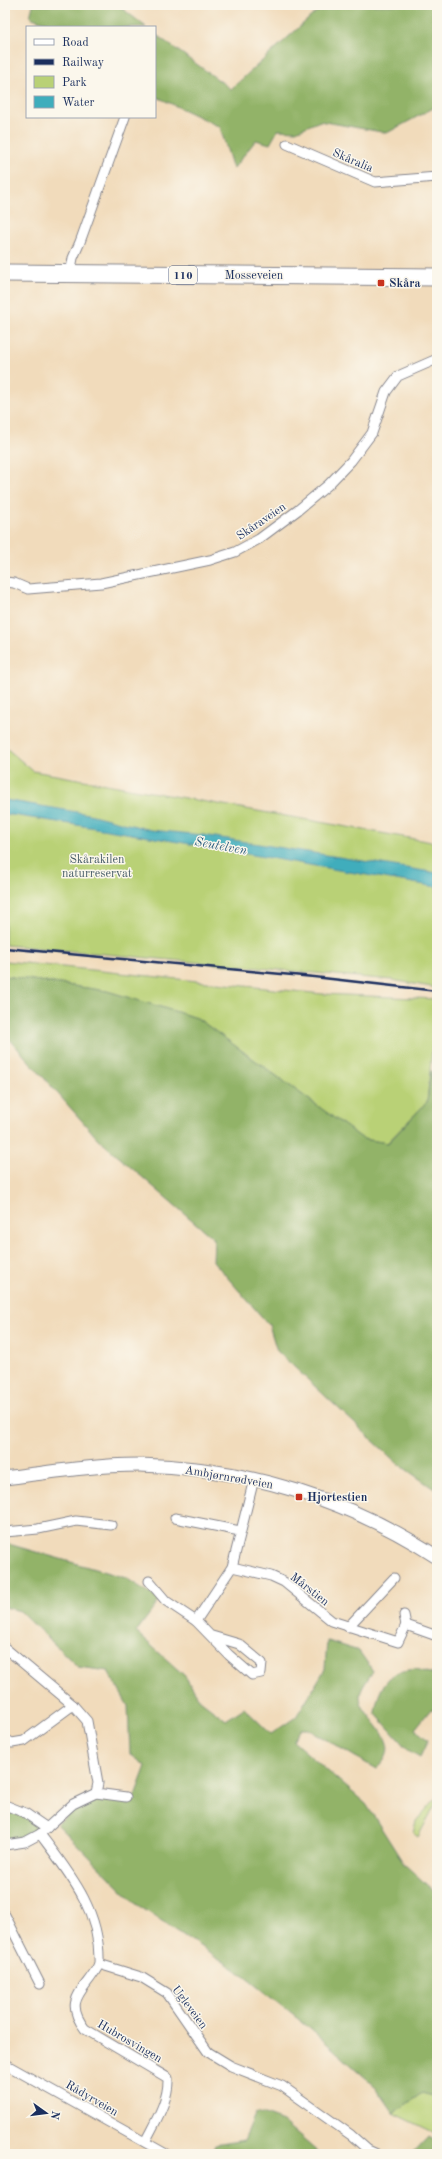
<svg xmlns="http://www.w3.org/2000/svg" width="442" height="2159" font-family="'Old Standard TT',serif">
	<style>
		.green { fill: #b9d176; stroke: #6a806a }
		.forest { fill: #92b367; stroke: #567162 }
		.water { fill: #3fadbc; stroke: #2d6e8d }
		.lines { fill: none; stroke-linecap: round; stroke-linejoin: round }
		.street-casing { stroke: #86858c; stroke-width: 11 }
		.secondary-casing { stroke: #86858c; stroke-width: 15 }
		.highway-casing { stroke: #86858c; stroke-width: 19 }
		.street { stroke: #fff; stroke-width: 9 }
		.secondary { stroke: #fff; stroke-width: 13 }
		.highway { stroke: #fff; stroke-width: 17 }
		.rail { stroke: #1b2f5e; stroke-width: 2.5 }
		.poi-dot { fill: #c8321e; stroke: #fbf7ec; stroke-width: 1.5 }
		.labels { text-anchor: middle; stroke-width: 3; stroke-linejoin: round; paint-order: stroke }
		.shield { fill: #fbf7ec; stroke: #5e6b89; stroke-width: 1 }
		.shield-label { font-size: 11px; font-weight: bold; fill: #1b2f5e }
		.street-label { font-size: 12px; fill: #1b2f5e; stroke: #fbf7ec }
		.poi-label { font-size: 12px; font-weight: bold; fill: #1b2f5e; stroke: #fbf7ec; text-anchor: start }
		.park-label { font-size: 12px; fill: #425864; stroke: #fbf7ec }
		.water-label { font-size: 13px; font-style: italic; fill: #285b7f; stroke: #fbf7ec }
	</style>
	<rect width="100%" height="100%" fill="#fbf7ec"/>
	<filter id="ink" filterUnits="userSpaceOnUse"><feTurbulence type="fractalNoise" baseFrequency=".025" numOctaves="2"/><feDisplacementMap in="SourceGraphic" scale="8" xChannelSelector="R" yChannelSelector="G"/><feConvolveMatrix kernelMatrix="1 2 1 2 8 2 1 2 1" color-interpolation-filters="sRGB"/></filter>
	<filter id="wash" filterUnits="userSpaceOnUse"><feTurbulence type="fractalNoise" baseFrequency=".012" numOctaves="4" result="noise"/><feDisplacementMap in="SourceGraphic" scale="16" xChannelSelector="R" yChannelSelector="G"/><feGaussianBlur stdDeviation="0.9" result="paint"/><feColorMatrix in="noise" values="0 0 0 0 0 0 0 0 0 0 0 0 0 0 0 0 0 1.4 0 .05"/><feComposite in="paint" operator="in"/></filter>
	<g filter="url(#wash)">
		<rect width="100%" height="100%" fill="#f1dbbb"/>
		<g class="green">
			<path d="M5 747 33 771 437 843V988L392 980 5 945Z"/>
			<path d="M5 961 322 994 437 999 427 1102 387 1143 363 1139 197 1018 107 991 5 976Z"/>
			<path d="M437 1797V1801L418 1837 413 1833 416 1821Z"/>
			<path d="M422 2093 437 2097V2134L394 2113Z"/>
		</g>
		<g class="forest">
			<path d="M33 5H118L146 27C107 27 66 32 30 17Z"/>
			<path d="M346 5H437V106L387 133 320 121 296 131 278 130 270 144 256 140 233 169 220 127 155 96V34L231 89 316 12Z"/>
			<path d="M5 976 107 991 197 1018 363 1139 388 1143 427 1102 431 1071 437 1072V1491L397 1463 277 1351 269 1325 213 1261 214 1239 98 1139 5 1034Z"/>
			<path d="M5 1543 126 1578 160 1600 136 1632 185 1676 200 1700 226 1720 244 1708 271 1734 296 1717 325 1669 327 1641 359 1651 373 1671C369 1678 360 1689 360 1696 359 1718 410 1741 376 1769L308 1729H301L293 1741 366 1804 404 1864 437 1894V2097L422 2093 394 2113 376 2087 307 2026 236 1970 136 1904 57 1824 80 1804 105 1799 133 1801 146 1766 130 1754 128 1706 108 1671 78 1667 20 1611 5 1607Z"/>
			<path d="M416 1669 437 1675V1710L431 1709 415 1729 428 1740 420 1757 408 1750 375 1713C376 1699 383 1679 397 1673 403 1670 410 1670 416 1669Z"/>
			<path d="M5 1811 25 1817 40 1827C30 1836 18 1840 5 1842Z"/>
			<path d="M256 2112 283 2122 320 2154H211L215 2145 244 2140Z"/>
			<path d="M429 2136 437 2141 436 2154H412Z"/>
		</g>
		<path class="water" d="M5 800 89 814 151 830 203 835 437 873V887C293 863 149 835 5 814Z"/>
	</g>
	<g filter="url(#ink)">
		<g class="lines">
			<g class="street-casing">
				<g id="street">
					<path d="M287 144 375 182 437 177"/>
					<path d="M70 274 73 258 80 242 125 117"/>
					<path d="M5 582 14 583 28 589 101 583 210 560 235 552 259 539 298 510 328 485 351 461 372 433 386 392 398 376 437 359"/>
					<path d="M175 1518 240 1531"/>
					<path d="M5 1532 38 1529 76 1521 111 1525"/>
					<path d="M232 1567 271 1576 284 1582 332 1621 398 1642 406 1625 437 1636"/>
					<path d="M149 1581 166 1601 196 1621"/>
					<path d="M404 1615 406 1625"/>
					<path d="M348 1627 394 1578"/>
					<path d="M212 1636 239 1644 262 1663 261 1673 252 1675 229 1655 196 1621 232 1567 254 1479"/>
					<path d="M5 1648 73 1705 87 1721 98 1783 96 1793"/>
					<path d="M5 1739 12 1743 24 1741 73 1705"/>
					<path d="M5 1805 25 1813 47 1828"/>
					<path d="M40 1834C70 1874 101 1911 99 1964L141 1977 167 1993 208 2052 231 2066 282 2086 351 2135 368 2150 377 2154"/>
					<path d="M5 1845 25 1842 40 1834 73 1804 96 1793 126 1797"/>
					<path d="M5 1915 40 1984"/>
					<path d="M99 1964C87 1990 61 1998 85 2029L168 2078C169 2101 155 2122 145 2142"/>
					<path d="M5 2064 166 2154"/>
				</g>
			</g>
			<g class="secondary-casing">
				<path id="secondary" d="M5 1478C50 1472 95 1465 140 1465 245 1467 350 1500 437 1557"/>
			</g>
			<g class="highway-casing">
				<path id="highway" d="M5 273 437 277"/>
			</g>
			<use href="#street" class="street"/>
			<use href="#secondary" class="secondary"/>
			<use href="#highway" class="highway"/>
			<path class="rail" d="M5 948 314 977 437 991"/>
		</g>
	</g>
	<g class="poi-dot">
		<rect x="377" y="279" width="8" height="8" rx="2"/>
		<rect x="295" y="1493" width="8" height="8" rx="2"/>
	</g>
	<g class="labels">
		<rect class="shield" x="169" y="266" width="28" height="18" rx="3"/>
		<g class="shield-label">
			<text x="183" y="279">110</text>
		</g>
		<g class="street-label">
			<text transform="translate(353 160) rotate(23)" y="4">Skåralia</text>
			<text x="254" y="279">Mosseveien</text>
			<text transform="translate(261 521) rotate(-34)" y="4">Skåraveien</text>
			<text transform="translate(229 1477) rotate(10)" y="4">Ambjørnrødveien</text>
			<text transform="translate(310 1589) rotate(38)" y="4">Mårstien</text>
			<text transform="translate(190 2007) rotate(53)" y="4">Ugleveien</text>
			<text transform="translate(130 2041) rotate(30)" y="4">Hubrosvingen</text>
			<text transform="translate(92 2098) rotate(30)" y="4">Rådyrveien</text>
		</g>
		<g class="poi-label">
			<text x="389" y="287">Skåra</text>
			<text x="307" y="1501">Hjortestien</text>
		</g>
		<g class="park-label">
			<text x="97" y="863">Skårakilen<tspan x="97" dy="14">naturreservat</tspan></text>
		</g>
		<g class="water-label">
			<text transform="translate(221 845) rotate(10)" y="5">Seutelven</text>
		</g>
	</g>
	<rect width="442" height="2159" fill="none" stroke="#fbf7ec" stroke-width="20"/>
	<rect x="26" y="26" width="130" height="92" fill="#fbf7ec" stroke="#a1a7b3"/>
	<rect x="34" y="39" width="20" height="6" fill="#ffffff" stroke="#a1a7b3"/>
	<text x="62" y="46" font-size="12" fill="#1b2f5e">Road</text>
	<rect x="34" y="59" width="20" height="6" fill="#1b2f5e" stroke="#a1a7b3"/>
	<text x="62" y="66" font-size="12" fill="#1b2f5e">Railway</text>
	<rect x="34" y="76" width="20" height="12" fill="#b9d176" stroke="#a1a7b3"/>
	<text x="62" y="86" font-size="12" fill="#1b2f5e">Park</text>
	<rect x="34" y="96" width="20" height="12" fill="#3fadbc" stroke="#a1a7b3"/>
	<text x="62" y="106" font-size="12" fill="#1b2f5e">Water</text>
	<g transform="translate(46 2113) rotate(104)" stroke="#fbf7ec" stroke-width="3" paint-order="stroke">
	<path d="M0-3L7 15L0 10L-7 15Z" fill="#1b2f5e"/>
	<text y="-6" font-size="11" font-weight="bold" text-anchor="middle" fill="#1b2f5e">N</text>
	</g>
</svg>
